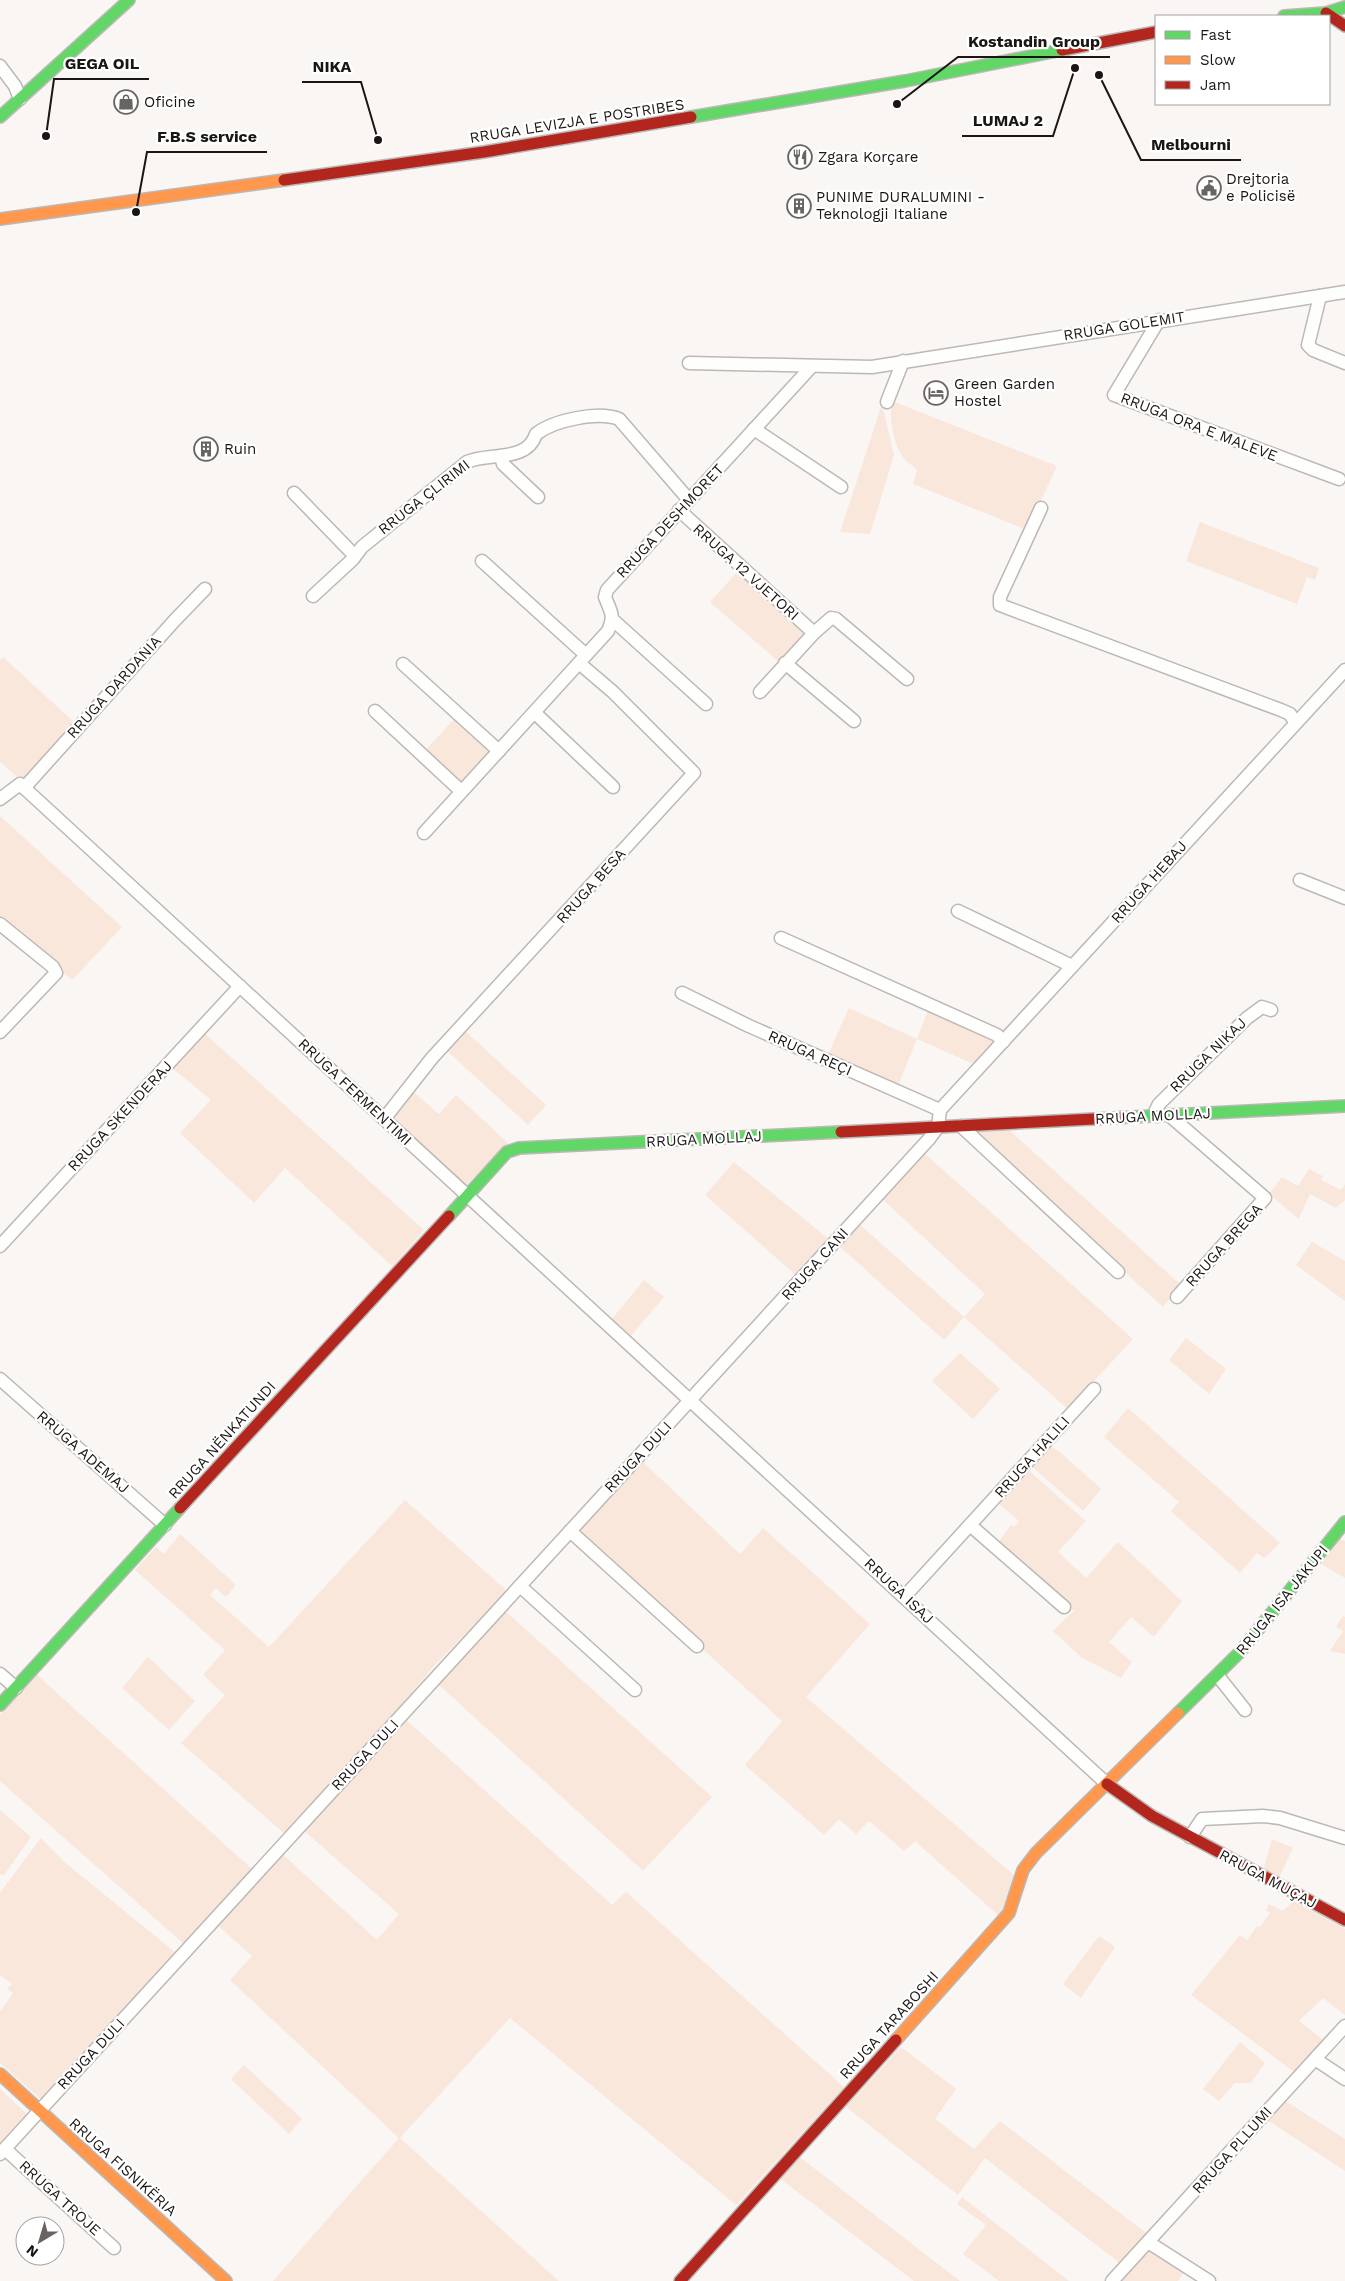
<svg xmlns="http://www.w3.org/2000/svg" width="1345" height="2281" font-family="'Work Sans',sans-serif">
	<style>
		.green { fill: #f9e7dc }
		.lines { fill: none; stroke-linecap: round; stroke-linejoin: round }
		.street-casing { stroke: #bcb8b5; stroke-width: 15 }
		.fast-casing { stroke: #bcb8b5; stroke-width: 14 }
		.slow-casing { stroke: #bcb8b5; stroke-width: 14 }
		.jam-casing { stroke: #bcb8b5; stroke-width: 14 }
		.street { stroke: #fefefd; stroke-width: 12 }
		.fast { stroke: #63d668; stroke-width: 11 }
		.slow { stroke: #ff974d; stroke-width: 11 }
		.jam { stroke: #b3261e; stroke-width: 11 }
		.labels { text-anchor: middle; stroke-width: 4.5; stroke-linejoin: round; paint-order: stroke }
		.poi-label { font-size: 15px; fill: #1b1614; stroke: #fff; text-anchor: start }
		.street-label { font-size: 15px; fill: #1b1614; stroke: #fff }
		.leader { fill: none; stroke: #1b1614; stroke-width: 2 }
		.callout-dot { fill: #1b1614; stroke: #fff; stroke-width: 2 }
		.callout-label { font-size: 16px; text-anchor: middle; font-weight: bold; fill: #1b1614; stroke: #fff; stroke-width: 4.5; stroke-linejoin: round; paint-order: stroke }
	</style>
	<rect width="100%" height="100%" fill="#faf6f4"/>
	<g class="green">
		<path d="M892 401 1057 466 1027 530 913 484 917 470C913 465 906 462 902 456 894 444 888 416 892 401Z"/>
		<path d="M882 404 894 455 870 534 840 532Z"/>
		<path d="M1200 522 1319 568 1315 580 1307 577 1297 604 1186 561Z"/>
		<path d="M740 569 803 627 806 635 780 663 710 602Z"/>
		<path d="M3 657 75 723 23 782 0 762V660Z"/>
		<path d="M457 716 494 751 463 781 455 782 424 752Z"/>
		<path d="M0 816 122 927 72 980 0 920Z"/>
		<path d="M849 1008 917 1039 929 1008 992 1035 996 1045 978 1066 917 1039 897 1088 827 1057Z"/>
		<path d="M463 1029 546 1105 528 1125 445 1049Z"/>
		<path d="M203 1032 424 1230 392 1266 285 1168 254 1203 180 1133 211 1100 171 1067Z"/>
		<path d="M412 1091 439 1114 456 1095 508 1143 466 1185 460 1182 397 1122C392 1108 403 1101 412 1091Z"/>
		<path d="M1008 1129 1182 1286 1163 1307 975 1136 974 1130Z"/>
		<path d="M923 1152 1133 1339 1095 1380 1070 1411 964 1317 944 1340 838 1245 858 1223 964 1317 985 1294 881 1198Z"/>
		<path d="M734 1162 831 1241 797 1276 705 1195Z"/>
		<path d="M1309 1169 1323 1176 1321 1180 1341 1190 1345 1184V1200L1336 1208 1310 1194 1299 1219 1269 1194 1282 1177 1298 1186Z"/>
		<path d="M1312 1242 1345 1261V1301L1296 1265Z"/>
		<path d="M644 1280 664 1297 629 1338 611 1320Z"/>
		<path d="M1186 1338 1226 1369 1209 1394 1169 1360Z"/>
		<path d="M960 1353 1000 1389 973 1419 932 1381Z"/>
		<path d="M1128 1408 1280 1543 1264 1558 1257 1553 1240 1573 1171 1511 1179 1502 1104 1437Z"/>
		<path d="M1048 1444 1061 1453 1101 1489 1083 1511 1030 1465Z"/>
		<path d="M640 1459 740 1554 763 1528 870 1624 806 1697 1015 1876 1007 1903 998 1915 915 1841 904 1851 869 1821 856 1834 839 1819 824 1835 745 1765 782 1721 579 1537 577 1528Z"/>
		<path d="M1027 1469 1086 1521 1058 1552 1086 1578 1118 1542 1182 1601 1154 1637 1131 1617 1109 1642 1132 1662 1121 1678 1081 1657 1053 1631 1074 1611 997 1544 1011 1525 1014 1527 1019 1521 996 1501Z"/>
		<path d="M405 1500 507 1591 433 1667 381 1730 285 1834 181 1743 225 1695 203 1675 225 1650 135 1570 156 1547 164 1554 180 1534 236 1585 226 1597 215 1588 210 1595 269 1647Z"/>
		<path d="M1340 1539 1345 1541V1578L1321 1564Z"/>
		<path d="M504 1610 712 1797 643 1871 439 1685 438 1682Z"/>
		<path d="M1343 1616 1345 1617V1654L1330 1651 1343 1631 1336 1627Z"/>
		<path d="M148 1657 195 1701 169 1730 122 1688Z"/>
		<path d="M37 1675 253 1870 184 1944 0 1781V1714Z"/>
		<path d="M403 1717 612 1905 626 1892 844 2087 736 2205 510 2018 400 2138 559 2281H273L399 2138 230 1980 252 1956 216 1924 281 1853 377 1940 399 1914 302 1829Z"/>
		<path d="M0 1810 31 1837 4 1875H0Z"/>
		<path d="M41 1838 63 1861 176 1953 43 2101 0 2063V2012L13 1993 7 1989 12 1984 0 1975V1893Z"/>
		<path d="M1272 1839 1293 1848 1279 1878 1263 1871Z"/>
		<path d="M1293 1901 1345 1929V2015L1323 1998 1299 2021 1326 2042 1298 2075 1191 1995 1240 1935 1247 1940 1257 1926 1260 1927 1270 1913 1266 1910 1269 1904 1283 1911Z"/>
		<path d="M1099 1936 1115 1947 1081 1998 1063 1984Z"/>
		<path d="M1240 2042 1265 2063 1251 2083H1235L1219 2101 1203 2089Z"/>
		<path d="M901 2047 956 2089 935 2119 974 2149 1000 2121 1150 2236 1122 2265 985 2158 958 2195 846 2107Z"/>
		<path d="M244 2065 302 2119 289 2134 231 2079Z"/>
		<path d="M0 2089 28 2115 0 2147Z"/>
		<path d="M1284 2100 1345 2139V2171L1269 2121 1268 2118Z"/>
		<path d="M797 2155 960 2281H914L778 2177Z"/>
		<path d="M962 2197 1069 2281H999L963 2254 986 2225 957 2204Z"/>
		<path d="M1149 2248 1186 2269 1178 2281H1118Z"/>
	</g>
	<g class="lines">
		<g class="street-casing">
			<g id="street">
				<path d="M0 66 15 86 20 99"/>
				<path d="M1320 296 1308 345 1313 350 1345 363"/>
				<path d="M1159 320 1114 395 1339 479"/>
				<path d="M689 363 872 367 1345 292"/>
				<path d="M887 402 903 361"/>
				<path d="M754 429 841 487"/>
				<path d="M501 457 503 464 538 497"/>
				<path d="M294 493 355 556"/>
				<path d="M1041 508 1000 597V605L1281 710 1290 714 1295 722"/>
				<path d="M679 510 814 633"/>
				<path d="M482 561 586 655"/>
				<path d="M313 596 353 559 362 547 467 462C488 452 527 463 536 434 554 420 598 411 619 419L689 500"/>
				<path d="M613 620 706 704"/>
				<path d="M785 663 854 721"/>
				<path d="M403 664 499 751"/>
				<path d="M760 692 814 633 831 618 836 619 907 679"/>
				<path d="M375 711 461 791"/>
				<path d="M535 713 613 787"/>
				<path d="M24 788 175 620 205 589"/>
				<path d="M0 799 20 784 1107 1784"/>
				<path d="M424 833 608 631C615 614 611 613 605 597L607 590 812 366"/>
				<path d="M1300 880 1345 898"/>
				<path d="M958 911 1072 966"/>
				<path d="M0 924 53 967 56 973 0 1032"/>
				<path d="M781 938 997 1035 1003 1042"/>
				<path d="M682 993 749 1026 940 1110"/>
				<path d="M1169 1115 1265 1198 1177 1297"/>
				<path d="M1157 1116 1156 1110 1159 1104 1247 1018 1262 1007 1271 1010"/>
				<path d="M384 1119 432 1058 694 773 613 692 579 663"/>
				<path d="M961 1126 1118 1272"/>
				<path d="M0 1246 240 986"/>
				<path d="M0 1379 165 1525"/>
				<path d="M970 1525 1064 1607"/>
				<path d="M570 1531 697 1646"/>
				<path d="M520 1586 635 1690"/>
				<path d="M905 1596 1094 1389"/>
				<path d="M0 1674 16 1688"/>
				<path d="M1218 1676 1245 1710"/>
				<path d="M1190 1837 1202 1819 1263 1816 1280 1818 1345 1838"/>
				<path d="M1315 2059 1345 2079"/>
				<path d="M5 2149 114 2248"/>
				<path d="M0 2154 929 1139 938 1127 940 1110 1345 670"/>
				<path d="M1148 2242 1209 2281"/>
				<path d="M1112 2281 1345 2026"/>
			</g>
		</g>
		<g class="fast-casing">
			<g id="fast">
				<path d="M1284 16 1326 13 1345 7"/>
				<path d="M0 117 129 0"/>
				<path d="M691 117 905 81 1062 50"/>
				<path d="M1132 1117 1345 1106"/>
				<path d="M449 1216 507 1152 519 1148 841 1132"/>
				<path d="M0 1705 180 1508"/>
				<path d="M1178 1713 1240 1652 1345 1522"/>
			</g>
		</g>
		<g class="slow-casing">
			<g id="slow">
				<path d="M0 219 284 180"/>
				<path d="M896 2040 1009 1913 1023 1870 1036 1853 1178 1713"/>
				<path d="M0 2074 226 2281"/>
			</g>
		</g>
		<g class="jam-casing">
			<g id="jam">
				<path d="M1326 13 1345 26"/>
				<path d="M1062 50 1156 32"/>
				<path d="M284 180 484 152 691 117"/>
				<path d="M841 1132 1132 1117"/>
				<path d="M180 1508 449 1216"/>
				<path d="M1107 1784 1152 1816 1345 1920"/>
				<path d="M680 2281 896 2040"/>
			</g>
		</g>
		<use href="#street" class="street"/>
		<use href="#fast" class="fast"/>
		<use href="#slow" class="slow"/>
		<use href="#jam" class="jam"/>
	</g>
	<defs>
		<g id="shop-ring" transform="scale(1.25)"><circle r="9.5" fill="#fff" stroke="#696462" stroke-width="1.5"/><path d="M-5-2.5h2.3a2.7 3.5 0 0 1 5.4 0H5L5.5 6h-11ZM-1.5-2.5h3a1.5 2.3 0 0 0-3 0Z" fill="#696462"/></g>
		<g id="restaurant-ring" transform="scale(1.25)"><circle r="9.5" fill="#fff" stroke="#696462" stroke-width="1.5"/><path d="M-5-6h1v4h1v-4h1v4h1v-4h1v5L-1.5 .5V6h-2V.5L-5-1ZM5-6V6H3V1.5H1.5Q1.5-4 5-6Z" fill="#696462"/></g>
		<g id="civic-ring" transform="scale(1.25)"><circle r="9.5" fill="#fff" stroke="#696462" stroke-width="1.5"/><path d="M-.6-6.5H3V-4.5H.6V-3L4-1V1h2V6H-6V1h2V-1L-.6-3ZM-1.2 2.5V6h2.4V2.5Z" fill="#696462"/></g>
		<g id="building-ring" transform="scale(1.25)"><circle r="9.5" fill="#fff" stroke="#696462" stroke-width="1.5"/><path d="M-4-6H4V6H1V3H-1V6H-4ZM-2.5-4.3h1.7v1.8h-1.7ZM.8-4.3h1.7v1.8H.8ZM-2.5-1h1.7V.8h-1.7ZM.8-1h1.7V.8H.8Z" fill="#696462"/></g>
		<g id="hotel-ring" transform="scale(1.25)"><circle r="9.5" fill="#fff" stroke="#696462" stroke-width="1.5"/><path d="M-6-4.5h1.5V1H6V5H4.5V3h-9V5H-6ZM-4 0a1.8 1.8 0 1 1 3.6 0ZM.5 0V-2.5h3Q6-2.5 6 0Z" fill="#696462"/></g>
	</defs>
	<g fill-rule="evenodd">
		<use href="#shop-ring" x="126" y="102"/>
		<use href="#restaurant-ring" x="800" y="157"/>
		<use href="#civic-ring" x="1209" y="188"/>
		<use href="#building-ring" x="799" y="206"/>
		<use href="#hotel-ring" x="936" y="393"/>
		<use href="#building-ring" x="206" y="449"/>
	</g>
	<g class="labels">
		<g class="poi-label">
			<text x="144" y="107">Oficine</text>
			<text x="818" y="162">Zgara Korçare</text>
			<text x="1226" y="184">Drejtoria<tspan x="1226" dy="17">e Policisë</tspan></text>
			<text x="816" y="202">PUNIME DURALUMINI -<tspan x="816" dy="17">Teknologji Italiane</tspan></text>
			<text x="954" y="389">Green Garden<tspan x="954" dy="17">Hostel</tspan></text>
			<text x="224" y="454">Ruin</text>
		</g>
		<g class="street-label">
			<text transform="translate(577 121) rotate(-9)" y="5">RRUGA LEVIZJA E POSTRIBES</text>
			<text transform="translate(1124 326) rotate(-9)" y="5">RRUGA GOLEMIT</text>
			<text transform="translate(1199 427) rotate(21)" y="5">RRUGA ORA E MALEVE</text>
			<text transform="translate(424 497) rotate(-38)" y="5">RRUGA ÇLIRIMI</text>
			<text transform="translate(670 521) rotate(-47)" y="5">RRUGA DESHMORET</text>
			<text transform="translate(746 572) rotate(42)" y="5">RRUGA 12 VJETORI</text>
			<text transform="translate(114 687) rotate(-48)" y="5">RRUGA DARDANIA</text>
			<text transform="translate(1149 882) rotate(-48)" y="5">RRUGA HEBAJ</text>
			<text transform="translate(591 886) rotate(-48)" y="5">RRUGA BESA</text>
			<text transform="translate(810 1053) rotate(24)" y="5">RRUGA REÇI</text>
			<text transform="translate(1208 1055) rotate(-44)" y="5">RRUGA NIKAJ</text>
			<text transform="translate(355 1092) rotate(43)" y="5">RRUGA FERMENTIMI</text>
			<text transform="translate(120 1116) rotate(-47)" y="5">RRUGA SKENDERAJ</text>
			<text transform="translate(1153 1116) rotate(-3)" y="5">RRUGA MOLLAJ</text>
			<text transform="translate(704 1139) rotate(-3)" y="5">RRUGA MOLLAJ</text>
			<text transform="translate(1224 1245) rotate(-48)" y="5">RRUGA BREGA</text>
			<text transform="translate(815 1264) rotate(-48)" y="5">RRUGA CANI</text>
			<text transform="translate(222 1440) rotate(-48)" y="5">RRUGA NËNKATUNDI</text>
			<text transform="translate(83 1452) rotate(41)" y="5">RRUGA ADEMAJ</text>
			<text transform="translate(638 1457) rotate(-47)" y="5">RRUGA DULI</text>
			<text transform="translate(1032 1457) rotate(-48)" y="5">RRUGA HALILI</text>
			<text transform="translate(899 1591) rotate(43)" y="5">RRUGA ISAJ</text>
			<text transform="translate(1282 1600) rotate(-51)" y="5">RRUGA ISA JAKUPI</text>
			<text transform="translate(365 1755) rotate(-47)" y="5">RRUGA DULI</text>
			<text transform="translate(1268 1879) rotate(28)" y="5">RRUGA MUÇAJ</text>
			<text transform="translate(889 2025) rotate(-48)" y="5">RRUGA TARABOSHI</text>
			<text transform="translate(91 2054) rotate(-47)" y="5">RRUGA DULI</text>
			<text transform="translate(1232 2150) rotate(-48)" y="5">RRUGA PLLUMI</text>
			<text transform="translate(123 2167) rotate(42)" y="5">RRUGA FISNIKËRIA</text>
			<text transform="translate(60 2198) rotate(42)" y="5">RRUGA TROJE</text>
		</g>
	</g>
	<path class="leader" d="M897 104L958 57H1110M46 136L54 79H149M378 140L361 82H302M1075 68L1053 136H962M136 212L147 152H267M1099 75L1141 160H1241"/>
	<g class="callout-dot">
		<circle cx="897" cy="104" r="5"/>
		<circle cx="46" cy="136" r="5"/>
		<circle cx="378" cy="140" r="5"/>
		<circle cx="1075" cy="68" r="5"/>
		<circle cx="136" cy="212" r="5"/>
		<circle cx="1099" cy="75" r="5"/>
	</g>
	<g class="callout-label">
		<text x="1034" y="47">Kostandin Group</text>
		<text x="102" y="69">GEGA OIL</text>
		<text x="332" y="72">NIKA</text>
		<text x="1008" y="126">LUMAJ 2</text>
		<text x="207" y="142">F.B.S service</text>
		<text x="1191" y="150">Melbourni</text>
	</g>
	<rect x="1155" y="15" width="175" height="90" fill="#ffffff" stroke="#a4a2a1"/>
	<rect x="1165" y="31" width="25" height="8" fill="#63d668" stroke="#a4a2a1"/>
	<text x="1200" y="40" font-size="15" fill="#1b1614">Fast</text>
	<rect x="1165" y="56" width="25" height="8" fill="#ff974d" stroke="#a4a2a1"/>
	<text x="1200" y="65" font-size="15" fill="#1b1614">Slow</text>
	<rect x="1165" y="81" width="25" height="8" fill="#b3261e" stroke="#a4a2a1"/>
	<text x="1200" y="90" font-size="15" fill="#1b1614">Jam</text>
	<g transform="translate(40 2241) rotate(218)"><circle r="24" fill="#ffffff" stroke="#a4a2a1"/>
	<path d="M0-4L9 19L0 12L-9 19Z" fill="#696462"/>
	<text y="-8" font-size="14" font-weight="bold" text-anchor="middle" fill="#1b1614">N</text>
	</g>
</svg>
